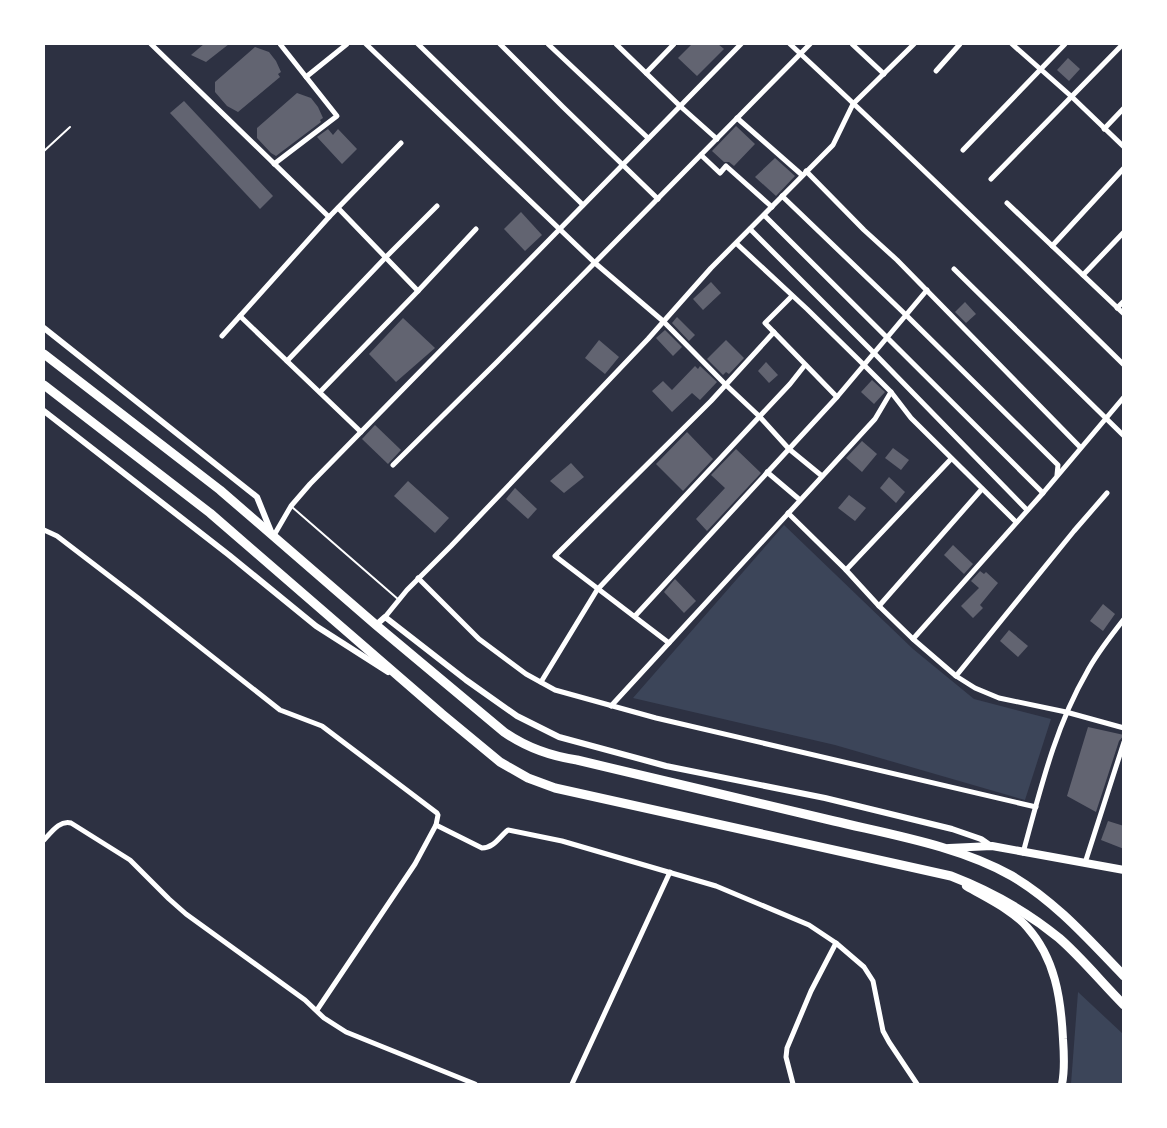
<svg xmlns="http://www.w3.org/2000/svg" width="1167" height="1128" font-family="Mulish,sans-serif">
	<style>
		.green { fill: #3c4559 }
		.building { fill: #626471 }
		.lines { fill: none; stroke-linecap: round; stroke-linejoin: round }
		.service { stroke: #fff; stroke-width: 2 }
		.minor { stroke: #fff; stroke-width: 5 }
		.tertiary { stroke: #fff; stroke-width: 6 }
		.primary { stroke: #fff; stroke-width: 8 }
		.trunk { stroke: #fff; stroke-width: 8 }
		.motorway { stroke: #fff; stroke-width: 9 }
	</style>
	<rect width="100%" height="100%" fill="#2d3142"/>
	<g class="green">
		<path d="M784 525 913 649 974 699 1051 719 1025 800 835 745 633 698Z"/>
		<path d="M1078 992 1123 1034V1084H1071Z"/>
	</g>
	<g class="building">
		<path d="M204 44H229L206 62 191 55Z"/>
		<path d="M692 44H718L724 49 697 76 678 58Z"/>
		<path d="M255 47 269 52 276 61 281 72 278 74 280 77 238 112 227 106 215 92V82Z"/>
		<path d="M1068 58 1080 69 1069 81 1057 70Z"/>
		<path d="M297 93 311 98 318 107 323 118 320 120 321 122 276 156 271 153 257 138V128Z"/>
		<path d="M184 101 273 196 260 209 170 113Z"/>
		<path d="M736 126 755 144 734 166 729 162H724L712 151Z"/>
		<path d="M328 129 333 135 338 129 357 149 342 164 317 137Z"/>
		<path d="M775 158 795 176 776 196 755 177Z"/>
		<path d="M521 212 542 235 525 251 504 229Z"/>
		<path d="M711 282 721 293 703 310 693 299Z"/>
		<path d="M965 302 976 314 966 323 955 312Z"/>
		<path d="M677 317 695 335 689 341 672 323Z"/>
		<path d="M403 318 435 348 396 382 369 354Z"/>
		<path d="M665 330 682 347 673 356 656 338Z"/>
		<path d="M599 340 619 357 605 374 585 358Z"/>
		<path d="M726 340 744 358 729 374 726 372 723 375 707 359Z"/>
		<path d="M766 362 778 375 769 383 758 371Z"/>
		<path d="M695 366 698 369 700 366 717 382 700 400 692 393 672 412 652 391 663 381 672 390Z"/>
		<path d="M872 380 885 392 874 404 861 392Z"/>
		<path d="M375 425 401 450 388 464 362 439Z"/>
		<path d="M687 432 713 459 683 491 656 464Z"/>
		<path d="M862 441 877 454 862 472 846 458Z"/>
		<path d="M893 448 909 460 901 470 885 458Z"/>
		<path d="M736 449 761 473 707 531 696 519 725 488 711 475Z"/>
		<path d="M571 463 584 477 564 493 550 481Z"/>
		<path d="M889 477 905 492 896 503 880 488Z"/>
		<path d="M408 481 449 518 435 533 394 496Z"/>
		<path d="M515 488 537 509 528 519 506 499Z"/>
		<path d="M849 495 866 508 855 521 838 508Z"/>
		<path d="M953 545 973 564 964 574 944 555Z"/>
		<path d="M980 571 984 574 986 572 998 583 980 605 983 608 973 618 961 606 979 588 971 581Z"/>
		<path d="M675 579 696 601 684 613 664 592Z"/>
		<path d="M1103 604 1115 614 1103 631 1090 621Z"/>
		<path d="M1009 630 1028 646 1018 657 1000 641Z"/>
		<path d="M1088 727 1124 735 1119 741 1096 812 1067 796Z"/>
		<path d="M1108 821 1124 826V849L1101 840Z"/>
	</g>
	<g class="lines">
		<g class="service">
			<path d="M44 151 70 127"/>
			<path d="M292 507 399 600"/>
		</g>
		<g class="minor">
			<path d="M151 44 329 217"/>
			<path d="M366 44 595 263 663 321 726 385 759 416 789 449 822 476"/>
			<path d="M418 44 583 205"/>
			<path d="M500 44 563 107 658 199"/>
			<path d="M548 44 648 138"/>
			<path d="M616 44 680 106 717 139"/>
			<path d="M790 44C903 149 1014 257 1124 365"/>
			<path d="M852 44 884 74"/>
			<path d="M1012 44 1072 97 1124 147"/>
			<path d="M936 71 960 44"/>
			<path d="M646 73 674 44"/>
			<path d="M306 77 347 44"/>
			<path d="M737 118 802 175"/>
			<path d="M1104 129 1124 108"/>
			<path d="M963 150 1065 44"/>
			<path d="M701 155 720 173 726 166 772 207"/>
			<path d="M274 164 337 116 280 44"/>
			<path d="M806 171 864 230 897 260 1080 447"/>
			<path d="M991 179 1123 44"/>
			<path d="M782 196 906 315 927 290"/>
			<path d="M1007 203 1124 314"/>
			<path d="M338 208 418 291"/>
			<path d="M764 215 1043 493"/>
			<path d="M750 229 874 353 1027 510"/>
			<path d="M737 244 807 309 864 365 891 392 911 418 1016 522"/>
			<path d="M1052 246 1124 168"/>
			<path d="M954 269 1124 436"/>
			<path d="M1083 275 1124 232"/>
			<path d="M792 296 765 323 837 397"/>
			<path d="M1117 308 1124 301"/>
			<path d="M240 316 361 432"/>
			<path d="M222 336 329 217 401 143"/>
			<path d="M287 361 386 257 437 206"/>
			<path d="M320 392 418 291 476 229"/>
			<path d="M393 465 497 362 810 44"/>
			<path d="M767 472 800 500"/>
			<path d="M788 513 846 570 879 606 913 639 956 676 975 688 999 698 1066 712 1124 728"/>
			<path d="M44 530 57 536 138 598 280 710 322 726 437 813 438 815 436 825 415 864 317 1010"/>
			<path d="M273 537 291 506 310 484 741 44"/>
			<path d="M846 570 951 459"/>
			<path d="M418 578 479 639 526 674 555 690 656 718 1036 807"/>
			<path d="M879 606 982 489"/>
			<path d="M635 616 837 397 906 315 1058 465 1057 475"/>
			<path d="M385 617 407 590 451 546 648 339 711 268 833 145 853 104 914 44"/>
			<path d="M913 639 1043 493 1124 397"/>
			<path d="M669 643 555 556 711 401 774 332"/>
			<path d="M956 676 1074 531 1107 493"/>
			<path d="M541 682 597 590 790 384 805 365"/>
			<path d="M611 706 875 419 891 392"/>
			<path d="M436 825 482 848C494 848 499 837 508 830L562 841 716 886 809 925 836 943 864 967 873 981 883 1031 889 1042 917 1084"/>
			<path d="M44 840C51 833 59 820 71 823L130 860 169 899 186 914 305 1000 324 1018 346 1032 475 1084"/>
			<path d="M1023 853C1040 791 1055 727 1087 672 1097 653 1111 636 1124 619"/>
			<path d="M1085 863 1124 742"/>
			<path d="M572 1084 670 872"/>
			<path d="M793 1084 786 1057 787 1048 811 991 836 943"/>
		</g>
		<g class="tertiary">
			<path d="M44 328 257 497 272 534"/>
			<path d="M44 411 229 555 316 626 388 672"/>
			<path d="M376 625 385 617 466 680 517 716 559 737 666 766 825 798 952 829 981 839 991 846"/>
		</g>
		<path class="primary" d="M949 848 992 846 1124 870"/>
		<path class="trunk" d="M966 886C986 898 1011 909 1027 927 1055 958 1061 998 1063 1039 1064 1053 1065 1070 1062 1084"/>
		<g class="motorway">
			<path d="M44 354 220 490 376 625 504 732C527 748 550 756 577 760 663 780 748 801 834 821 893 835 959 846 1012 876 1056 902 1089 940 1124 976"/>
			<path d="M44 385 210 513 442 714 500 762 528 778 555 788 951 876C990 891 1026 911 1059 938 1082 958 1102 983 1124 1005"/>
		</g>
	</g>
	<rect width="1167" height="1128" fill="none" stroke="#ffffff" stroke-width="90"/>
</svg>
